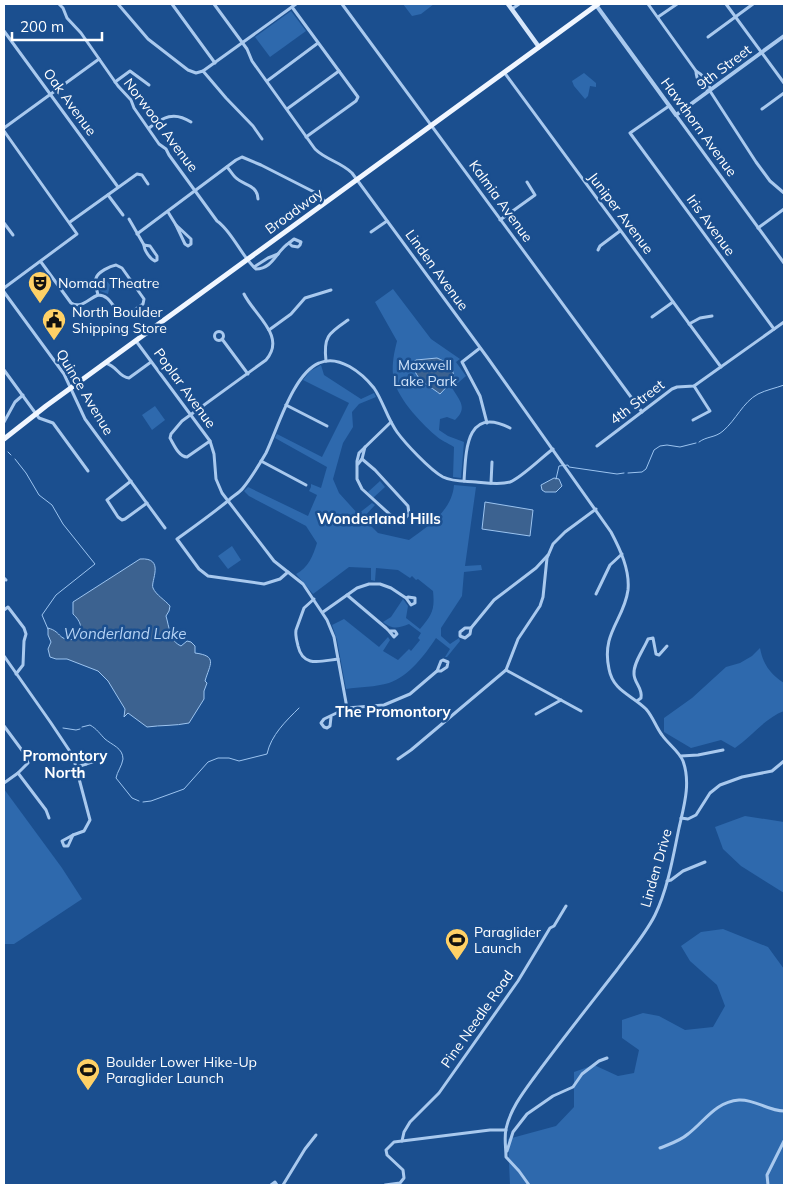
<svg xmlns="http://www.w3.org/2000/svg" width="788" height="1189" font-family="Mulish,sans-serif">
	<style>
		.green { fill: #2e69ad }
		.water { fill: #3c6290; stroke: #9cc4f0 }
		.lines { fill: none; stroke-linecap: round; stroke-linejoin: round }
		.stream { stroke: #9cc4f0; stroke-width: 1 }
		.minor { stroke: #a9c9ee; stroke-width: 3 }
		.tertiary { stroke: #a9c9ee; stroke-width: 4 }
		.secondary { stroke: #d6e6fa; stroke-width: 4.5 }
		.primary { stroke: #f0f6ff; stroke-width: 5 }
		.labels { text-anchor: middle; stroke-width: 5; stroke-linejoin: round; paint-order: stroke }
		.street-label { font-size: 14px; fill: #fff; stroke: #1b4f8f }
		.poi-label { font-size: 14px; fill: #fff; stroke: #1b4f8f; text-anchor: start }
		.park-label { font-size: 14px; fill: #cfe3fa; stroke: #1b4f8f }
		.neighbourhood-label { font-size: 15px; font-weight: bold; fill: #fff; stroke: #1b4f8f }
		.water-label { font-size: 15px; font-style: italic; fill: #b5d3f5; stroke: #1b4f8f }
	</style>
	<rect width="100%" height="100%" fill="#1b4f8f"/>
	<g class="green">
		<path d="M403 4H434L421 14 412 16Z"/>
		<path d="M291 11 306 31 270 57 255 37Z"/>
		<path d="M584 73 596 83V87L590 86 588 96 585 99 574 86 572 81Z"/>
		<path d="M103 276 110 285 108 294 100 291 99 282Z"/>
		<path d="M393 289 431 339 460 359 456 362 466 376 452 388C460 401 468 408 455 420L447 417 440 419 439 430 448 436 464 442 461 478 453 477 454 447C448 443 440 440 435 435 420 422 395 396 393 375 392 363 394 353 397 341L375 302Z"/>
		<path d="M321 365 324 375 361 399 374 393 376 397 359 404 352 412 353 427 343 443 333 479 339 493 358 514 372 503 375 505 363 518 378 533 409 540C428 526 452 511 454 485L476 487 465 566 481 565 482 570 464 572 462 596 441 628V636L450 644 459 638 460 641 447 657H445L450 649 436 638C425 655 409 676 389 683 376 687 359 687 346 689L337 640 332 625 344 619 379 647 388 637 390 640 383 651 398 660 409 649 411 651 420 640 418 638 421 633 409 624C398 628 393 630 383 622L391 617 403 599 408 606 406 618 420 629C432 615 435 610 433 591L418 579 416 580 412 576 410 578 398 570 376 568 375 581 371 580V568L349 567 313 594 296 574C308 568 313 556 317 543L306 526 249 496 244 491 248 487 308 516 317 495 309 491 311 487V484L321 488 327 467 275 438 277 434 322 457 349 403 303 380 310 371Z"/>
		<path d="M155 406 165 420 152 430 142 415Z"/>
		<path d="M380 481 385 487 373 498 368 492Z"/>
		<path d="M232 546 241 560 228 569 218 556Z"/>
		<path d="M760 648C763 664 770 674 784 683V711C765 718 752 736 735 748L721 740 691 748 664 732V718L692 698 726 667 740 663 752 656Z"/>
		<path d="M4 789 62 868 82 899 14 944H4Z"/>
		<path d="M745 816 784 822V893L741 866 723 849 715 827Z"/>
		<path d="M723 929 768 947 784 969V1185H510L508 1139 556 1126 574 1107V1072L594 1065 618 1076 634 1073 639 1050 622 1038V1020L643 1013 659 1016 685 1030 713 1027 725 1006 717 985 690 961 681 946 701 932Z"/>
	</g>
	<g class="water">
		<path d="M437 358C447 362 454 368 454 379L440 394C426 383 417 382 412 363L416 360Z"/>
		<path d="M554 478 559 479 562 486 556 492H545L542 490 541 485Z"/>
		<path d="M485 502 533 510 530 536 482 529Z"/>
		<path d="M140 559C166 557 150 582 153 588 156 595 165 600 170 606L169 611 166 616C169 626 170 642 181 646L187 641 191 642 195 646V653C218 656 210 664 205 681L207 683 204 691V699L189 723C175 726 161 725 147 727L128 713 124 717 125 709 108 681 98 671 67 659H56L50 657 48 649 51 642 48 635V628C63 632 57 642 77 639 84 631 81 621 73 614V602Z"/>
	</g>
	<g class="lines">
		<g class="stream">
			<path d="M699 442C707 436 715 438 723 431 736 420 743 402 758 394 766 390 776 388 784 385"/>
			<path d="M8 452 11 455"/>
			<path d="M15 459 26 473 39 495 52 505 63 524 95 564 56 595 42 615 48 629"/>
			<path d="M628 473 642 472 646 469 654 450 660 446 667 445 680 447 696 443"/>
			<path d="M556 479 559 466 568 465 569 467 617 474 624 473"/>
			<path d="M82 727 90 725C97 729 100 734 105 739 112 745 123 748 123 759 122 766 117 772 116 778L132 798 139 801"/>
			<path d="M63 728 76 730 80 729"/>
			<path d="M143 802 151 801 184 789 208 762 218 758H229L239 761 267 754C271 735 286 721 299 708"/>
		</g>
		<g class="minor">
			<path d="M59 4 63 8 67 18 81 33 118 86 131 100 134 108 159 144 166 149 169 155 217 221C232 231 241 256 256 269 273 269 277 250 289 243"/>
			<path d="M118 4 148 39 188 70 196 73 203 71 296 4"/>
			<path d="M172 4 215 63"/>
			<path d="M214 4 247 49 252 61 315 149C326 160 341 162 352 173L487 357 611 532C620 549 630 570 628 590 624 620 601 633 609 669 613 691 632 695 646 709 653 717 656 727 662 735 668 744 679 751 683 761 691 783 684 806 679 828 673 857 668 888 655 915 645 935 629 953 616 971 588 1007 560 1042 533 1079 522 1094 510 1110 506 1129 504 1138 506 1148 506 1157L519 1171 529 1185"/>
			<path d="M342 4 642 412"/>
			<path d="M648 4 696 71C702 74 711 83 710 91L756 162 770 181 784 193"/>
			<path d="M726 4 784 83"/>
			<path d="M292 7 358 97 356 101 306 137"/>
			<path d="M512 9 519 4"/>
			<path d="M658 17 677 4"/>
			<path d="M4 31 118 187"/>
			<path d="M708 37 753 4"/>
			<path d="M203 71 226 98 253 126 262 139"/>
			<path d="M696 71C696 79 702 89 710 91"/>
			<path d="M504 72 721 367"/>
			<path d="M267 81 318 43"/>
			<path d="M115 82 130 71 149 85"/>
			<path d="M669 106 630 133 774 329"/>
			<path d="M287 109 339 71"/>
			<path d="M762 109 784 93"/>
			<path d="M676 115 784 263"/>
			<path d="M4 128 99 59"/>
			<path d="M149 128C163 117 174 111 191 122"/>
			<path d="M4 131 77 234 4 288"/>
			<path d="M227 167C230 170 232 174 235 177 244 186 257 184 258 199"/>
			<path d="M108 195 123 215"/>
			<path d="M168 212 176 225"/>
			<path d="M129 219 144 245"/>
			<path d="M500 220 535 195 527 182"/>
			<path d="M70 222 137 174 142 175 148 184"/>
			<path d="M4 223 13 235"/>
			<path d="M176 225 191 239V244L188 246 185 244Z"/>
			<path d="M758 228 784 209"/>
			<path d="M371 232 387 221"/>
			<path d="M137 234 236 160 242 157 261 165 320 195 325 202"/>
			<path d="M294 239 301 242 300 245 298 247 292 246 289 243Z"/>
			<path d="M144 245 150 246 157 256V260L155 261C150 259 144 250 144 245Z"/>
			<path d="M598 250 600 246 620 231"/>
			<path d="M41 262 71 303C81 309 88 299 98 295"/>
			<path d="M116 265 122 268 144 299 143 304 126 316C113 314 113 295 98 295 97 290 94 283 96 278 98 272 110 266 116 265Z"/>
			<path d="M254 267 268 258 278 254"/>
			<path d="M4 292 64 374 85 419 165 528"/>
			<path d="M652 317 673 302"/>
			<path d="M689 324 700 318 712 316"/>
			<path d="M269 330 291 314 305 298 331 290"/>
			<circle cx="219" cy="336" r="4.5"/>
			<path d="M222 339 248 374"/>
			<path d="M136 341 210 441 214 454 216 479 222 493 274 561 303 584 327 620 334 637 347 708"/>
			<path d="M480 348 462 362 480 396 487 423"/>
			<path d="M326 361C323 336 329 333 348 320"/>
			<path d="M105 363C118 366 118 377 129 378L151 362"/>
			<path d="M4 370 39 418 53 423 88 471"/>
			<path d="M286 405 327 426"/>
			<path d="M693 420 710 411 694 386"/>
			<path d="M4 422 15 402 23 395"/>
			<path d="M210 441 187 457C179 457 174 445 170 438L171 434 182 421 266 360C287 336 254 315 244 294"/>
			<path d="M597 446 672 389 677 387 694 386 784 322"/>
			<path d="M362 459 375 470 408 506 409 514C405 519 402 521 396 520L362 489 357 479V461L359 453 391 422"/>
			<path d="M261 461 306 485"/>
			<path d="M358 464 362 459 365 447"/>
			<path d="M131 481 107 500 118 517 122 520 125 519 147 503"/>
			<path d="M464 481C466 453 465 405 510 428"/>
			<path d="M491 483 492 462"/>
			<path d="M288 572 280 579 264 584 208 576 199 569 177 539C195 526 212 514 229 500 233 496 239 493 243 488 252 477 259 465 266 453 278 428 293 374 319 363 339 354 362 373 374 388 383 401 387 418 397 432 405 443 430 470 443 477 453 482 465 481 476 482 487 483 500 485 510 482 521 478 542 457 553 449"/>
			<path d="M4 578 6 580"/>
			<path d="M596 594 610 565 622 554"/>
			<path d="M347 595 386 628 389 631H395L397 634 394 637 389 631"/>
			<path d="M314 599 304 608 296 630C295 636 297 641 298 646 303 668 321 661 338 659"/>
			<path d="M4 610 8 607 24 628 26 634 24 641 23 665 16 674"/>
			<path d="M323 612 357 588 369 584H380L391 588 406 598 411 605 415 603V598L408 597 406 598"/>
			<path d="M465 628H471L470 634 465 638 460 636V632Z"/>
			<path d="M471 628 494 600 536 568 548 555"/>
			<path d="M4 656 51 723 73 756 90 820 84 831 73 835"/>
			<path d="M443 660 448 662 447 667 441 671H437L441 661Z"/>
			<path d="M506 670 581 711"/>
			<path d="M637 701 641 698C643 688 634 683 634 674 633 663 644 649 648 639L653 638 656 654 659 655 667 646"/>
			<path d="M536 714 561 700"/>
			<path d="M331 717 330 726 327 728 324 727 321 723 324 719 347 708 384 705 410 694 437 671"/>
			<path d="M4 726 24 753 28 763 18 773 4 783"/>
			<path d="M91 753 95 756V761L86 764 87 756Z"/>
			<path d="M681 756 698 755 723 750"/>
			<path d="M398 759 411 750 506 670 518 639 540 606 543 597 547 558 553 544 565 532 596 509"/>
			<path d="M77 767 86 764"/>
			<path d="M18 773 46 810 49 818"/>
			<path d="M681 818 688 819 696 815 710 793 720 785 742 777 772 771 784 761"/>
			<path d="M73 835 68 846H64L62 841Z"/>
			<path d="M667 881 671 880 683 871 705 862"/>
			<path d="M402 1141 404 1132 410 1122 439 1093 518 981 550 928 554 926 566 906"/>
			<path d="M660 1148C670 1144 680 1141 688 1134 705 1121 715 1102 739 1100 755 1099 768 1111 784 1111"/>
			<path d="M507 1151 513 1132 527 1114 553 1096 573 1087 582 1074 599 1061 607 1058"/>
			<path d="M271 1185 275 1182 277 1185"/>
			<path d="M283 1185 305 1149 316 1135"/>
			<path d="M385 1185 400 1183 404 1178 403 1170 387 1155 386 1150 394 1142 490 1130H506"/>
			<path d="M768 1185 767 1175 784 1141"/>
		</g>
		<path class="tertiary" d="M596 5 676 115 784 36"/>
		<path class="secondary" d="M508 4 539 47"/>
		<path class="primary" d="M4 439 46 406 598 4"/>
	</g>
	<defs>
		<g id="theatre-pin" transform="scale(1.25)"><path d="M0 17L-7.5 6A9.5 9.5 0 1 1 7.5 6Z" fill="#ffd166" stroke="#1b4f8f"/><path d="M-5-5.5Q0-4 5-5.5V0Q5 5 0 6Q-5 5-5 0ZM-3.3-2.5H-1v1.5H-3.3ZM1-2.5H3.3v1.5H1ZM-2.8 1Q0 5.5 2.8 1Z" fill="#111"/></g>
		<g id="civic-pin" transform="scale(1.25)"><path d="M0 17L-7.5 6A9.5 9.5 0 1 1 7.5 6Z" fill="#ffd166" stroke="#1b4f8f"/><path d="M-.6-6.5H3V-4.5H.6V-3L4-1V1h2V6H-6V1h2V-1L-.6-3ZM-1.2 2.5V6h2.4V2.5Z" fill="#111"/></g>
		<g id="stadium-pin" transform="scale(1.25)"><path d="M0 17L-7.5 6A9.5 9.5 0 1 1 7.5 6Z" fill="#ffd166" stroke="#1b4f8f"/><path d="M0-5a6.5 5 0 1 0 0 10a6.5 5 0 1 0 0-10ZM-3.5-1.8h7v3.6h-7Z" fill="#111"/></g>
	</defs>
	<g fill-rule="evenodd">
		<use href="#theatre-pin" x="40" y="283"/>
		<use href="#civic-pin" x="54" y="320"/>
		<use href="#stadium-pin" x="457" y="940"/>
		<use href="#stadium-pin" x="88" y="1070"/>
	</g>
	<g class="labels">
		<g class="street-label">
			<text transform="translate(724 67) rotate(-37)" y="5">9th Street</text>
			<text transform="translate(70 102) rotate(54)" y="5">Oak Avenue</text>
			<text transform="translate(161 125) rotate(53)" y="5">Norwood Avenue</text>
			<text transform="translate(699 127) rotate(54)" y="5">Hawthorn Avenue</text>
			<text transform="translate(501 201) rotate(54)" y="5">Kalmia Avenue</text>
			<text transform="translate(294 211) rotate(-36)" y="5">Broadway</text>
			<text transform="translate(621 213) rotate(53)" y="5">Juniper Avenue</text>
			<text transform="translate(711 225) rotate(54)" y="5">Iris Avenue</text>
			<text transform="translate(437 270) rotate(54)" y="5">Linden Avenue</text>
			<text transform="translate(185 388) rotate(54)" y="5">Poplar Avenue</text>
			<text transform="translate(85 392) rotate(59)" y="5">Quince Avenue</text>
			<text transform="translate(637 402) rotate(-37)" y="5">4th Street</text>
			<text transform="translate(656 868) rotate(-74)" y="5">Linden Drive</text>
			<text transform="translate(477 1019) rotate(-55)" y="5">Pine Needle Road</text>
		</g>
		<g class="poi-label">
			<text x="58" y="288">Nomad Theatre</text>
			<text x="72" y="317">North Boulder<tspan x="72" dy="16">Shipping Store</tspan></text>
			<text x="474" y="937">Paraglider<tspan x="474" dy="16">Launch</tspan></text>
			<text x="106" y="1067">Boulder Lower Hike-Up<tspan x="106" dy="16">Paraglider Launch</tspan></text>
		</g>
		<g class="park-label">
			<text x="425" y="370">Maxwell<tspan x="425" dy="16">Lake Park</tspan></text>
		</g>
		<g class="neighbourhood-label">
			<text x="379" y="524">Wonderland Hills</text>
			<text x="393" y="717">The Promontory</text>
			<text x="65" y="761">Promontory<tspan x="65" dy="17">North</tspan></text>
		</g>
		<g class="water-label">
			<text x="125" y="639">Wonderland Lake</text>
		</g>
	</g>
	<rect width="788" height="1189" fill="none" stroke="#ffffff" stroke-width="10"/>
	<path d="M12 32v8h90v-8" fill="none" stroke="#ffffff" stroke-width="2.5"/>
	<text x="20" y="32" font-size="15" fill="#ffffff" stroke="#1b4f8f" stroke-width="4" paint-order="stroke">200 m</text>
</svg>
